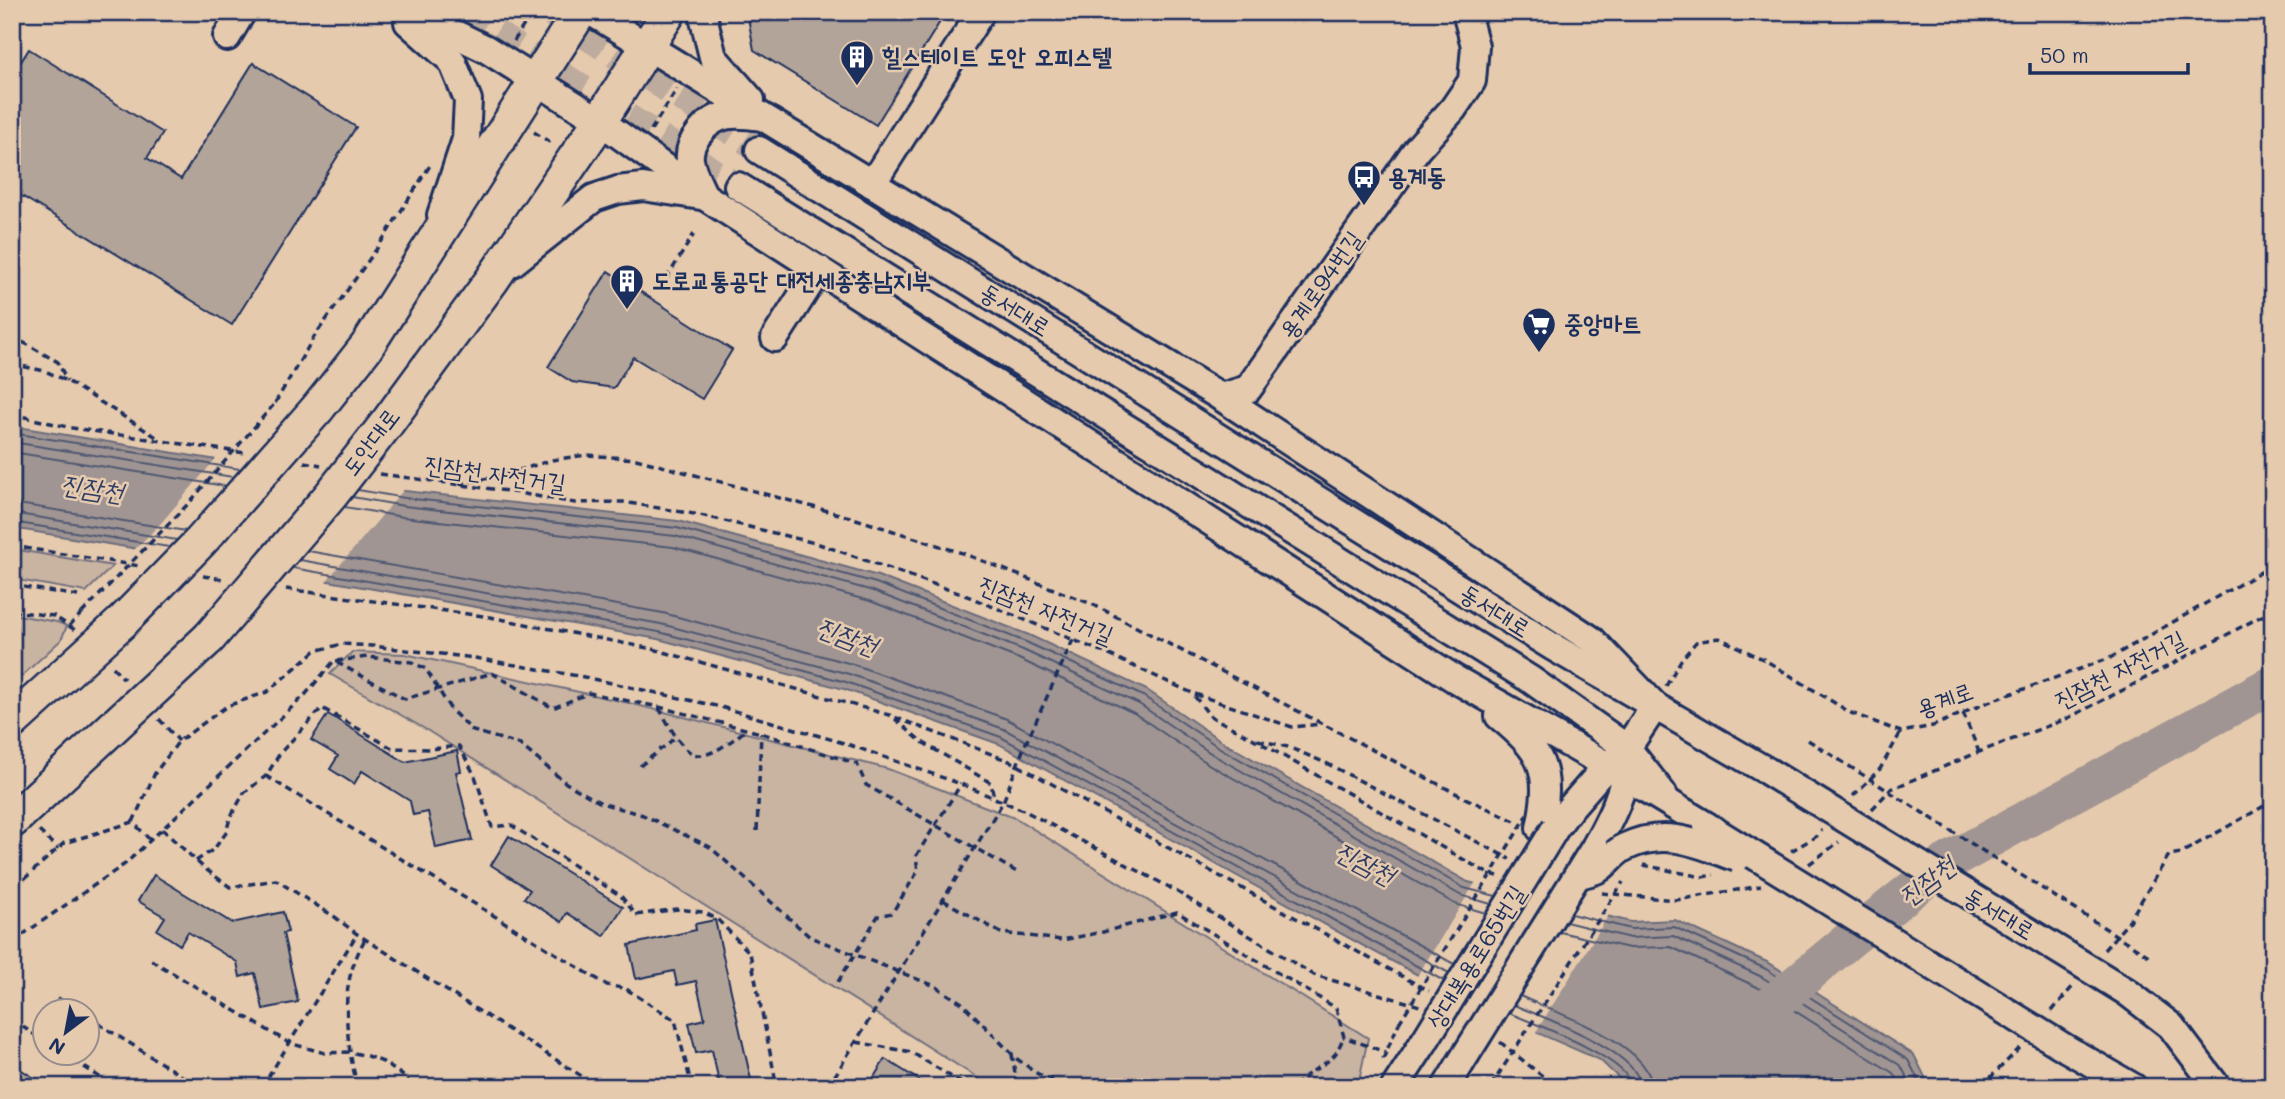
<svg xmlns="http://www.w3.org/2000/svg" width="2285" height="1099" font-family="Mali,'Poor Story',sans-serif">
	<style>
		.green { fill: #c9b3a1; stroke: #727180; stroke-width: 2 }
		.water { fill: #a09592; stroke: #6b6c7d; stroke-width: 2 }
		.pier { fill: #e6caad }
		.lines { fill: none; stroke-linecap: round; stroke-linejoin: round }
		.shore { stroke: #505873; stroke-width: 2 }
		.river { stroke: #a09592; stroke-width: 38 }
		.building { fill: #b3a499; stroke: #1b2f5e; stroke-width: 2 }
		.minor-tunnel { stroke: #bdab9d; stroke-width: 26; stroke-dasharray: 26 13; stroke-linecap: butt }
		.minor-casing { stroke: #1b2f5e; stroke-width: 32 }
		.major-casing { stroke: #1b2f5e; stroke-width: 38 }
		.path { stroke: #1b2f5e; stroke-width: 3.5; stroke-dasharray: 7 5; stroke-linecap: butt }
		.minor { stroke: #e6caad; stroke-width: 26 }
		.major { stroke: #e6caad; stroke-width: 33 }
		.minor-bridge-casing { stroke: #1b2f5e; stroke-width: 32; stroke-linecap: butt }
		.major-bridge-casing { stroke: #1b2f5e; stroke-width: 38; stroke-linecap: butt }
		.path-bridge { stroke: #1b2f5e; stroke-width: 3.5; stroke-dasharray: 7 5; stroke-linecap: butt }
		.minor-bridge { stroke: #e6caad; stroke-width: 26 }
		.major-bridge { stroke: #e6caad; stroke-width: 33 }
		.labels { text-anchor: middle; stroke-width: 5; stroke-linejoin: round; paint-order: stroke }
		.poi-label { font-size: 24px; font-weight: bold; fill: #1b2f5e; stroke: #e6caad; text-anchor: start }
		.street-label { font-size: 24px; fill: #1b2f5e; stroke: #e6caad }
		.water-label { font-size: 26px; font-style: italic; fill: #2f3e66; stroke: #e6caad }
	</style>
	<rect width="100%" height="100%" fill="#e6caad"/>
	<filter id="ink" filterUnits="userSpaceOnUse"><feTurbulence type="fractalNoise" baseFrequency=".0143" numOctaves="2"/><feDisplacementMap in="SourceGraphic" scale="14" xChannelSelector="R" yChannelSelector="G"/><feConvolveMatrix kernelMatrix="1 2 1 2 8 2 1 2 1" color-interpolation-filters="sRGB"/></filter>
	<g filter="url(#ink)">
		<g class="green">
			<path d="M12 549 113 566 86 592 12 579Z"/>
			<path d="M17 615 57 622 67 626 61 640 12 685V619Z"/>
			<path d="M352 652 405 654 629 703 888 769 1017 819 1368 1038 1359 1081 1356 1087H992L425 729 330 674Z"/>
		</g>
		<path class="water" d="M12 426 405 491 678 521 878 576 1029 635 1147 690 1223 742 1468 882 1631 922 1675 920 1769 963 1914 1055 1930 1087H1628L1600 1060 1478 1007 1360 944 999 744 844 689 658 639 317 579 12 528Z"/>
		<g class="pier">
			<path d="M219 455 406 487 324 584 132 552 161 523Z"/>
			<path d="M1477 880 1610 913 1534 1035 1476 1010 1416 978Z"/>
		</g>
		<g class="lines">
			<g class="shore">
				<path d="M12 433 240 469"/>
				<path d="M12 442 233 477"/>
				<path d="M12 452 225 486"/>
				<path d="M358 490 405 498 677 528 876 583 1026 642 1143 696 1220 748 1464 888 1496 896"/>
				<path d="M352 497 404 506 675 536 873 591 1023 650 1139 704 1215 756 1460 895 1491 904"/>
				<path d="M12 503 186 531"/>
				<path d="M345 507 403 517 673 547 870 601 1019 659 1134 713 1210 765 1455 904 1486 913"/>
				<path d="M12 513 177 540"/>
				<path d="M12 522 169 547"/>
				<path d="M308 551 663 613 852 664 1007 719 1454 964"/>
				<path d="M300 560 661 624 849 674 1004 729 1449 973"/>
				<path d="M293 568 659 632 846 682 1001 737 1444 981"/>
				<path d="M1571 914 1631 929 1674 927 1766 969 1908 1060 1922 1087"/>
				<path d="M1566 922 1630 938 1673 936 1762 977 1901 1066 1912 1087"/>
				<path d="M1560 932 1629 948 1671 947 1757 987 1893 1073 1901 1087"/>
				<path d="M1520 996C1554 1012 1650 1043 1652 1087"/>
				<path d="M1514 1005C1544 1018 1639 1051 1641 1087"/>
				<path d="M1509 1013C1535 1024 1629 1058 1632 1087"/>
			</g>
			<path class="river" d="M1759 1015 1855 935 1946 863 2273 684"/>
		</g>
		<g class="building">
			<path d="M747 12H946L876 125 754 50Z"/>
			<path d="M29 49 163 133 147 158 181 179 253 63 356 127 232 325 12 190V76Z"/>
			<path d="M608 271 732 350 702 399 633 357 614 388 572 382 548 367Z"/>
			<path d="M328 714 405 762 457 751 461 771 456 772 472 840 436 848 428 812 413 815 410 801 362 771 354 784 330 769 338 756 311 740Z"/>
			<path d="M509 836 623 907 604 936 567 913 562 922 524 898 530 890 491 865Z"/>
			<path d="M154 875 232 923 283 912 288 932 283 933 298 1002 263 1009 255 973 240 977 237 962 188 932 180 945 157 930 165 917 138 901Z"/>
			<path d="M715 920 752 1084 740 1087H720L712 1050 696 1053 689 1023 705 1019 696 981 677 985 674 971 636 979 629 945 696 930 695 924Z"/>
			<path d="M885 1059 930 1087H868Z"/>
			<path d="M12 1064 49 1087H12Z"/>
		</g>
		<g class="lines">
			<g class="minor-tunnel">
				<path d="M463 12 738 186"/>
				<path d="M549 12 759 150"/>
			</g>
			<g class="minor-casing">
				<g id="minor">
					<path d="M410 12 486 49 600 121 704 196 1455 679 1608 766 1707 826"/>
					<path d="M591 12 1221 397 1592 640 1655 706"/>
					<path d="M705 12 704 20 713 57 751 100"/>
					<path d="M408 22 452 61 468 100 466 139 441 215"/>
					<path d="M227 37 242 12"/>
					<path d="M759 150 1553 647 1767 771"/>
					<path d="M872 184 981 12"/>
					<path d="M738 186 1531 680 1627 748 1663 794"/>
					<path d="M704 196C699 185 692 173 690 160 689 150 692 142 698 135 715 111 736 113 762 117"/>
					<path d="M512 263 594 198 618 190 643 187 701 196"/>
					<path d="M775 338 819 269"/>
					<path d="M1221 397 1248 389 1417 149 1453 109 1472 81 1475 46 1466 12"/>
					<path d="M1499 716C1544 753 1552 770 1540 828"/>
					<path d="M1556 827 1570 808 1597 777 1627 748 1655 706"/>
					<path d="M1595 847C1610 819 1625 792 1627 760"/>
					<path d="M2127 992 2171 1026 2217 1087"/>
					<path d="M2067 1049 2133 1087"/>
					<path d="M1395 1087 1424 1042"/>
					<path d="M1446 1087 1460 1064"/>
				</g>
			</g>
			<g class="major-casing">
				<g id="major">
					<path d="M318 408 367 346 580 12"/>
					<path d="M387 423 492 280 600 121 669 12"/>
					<path d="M12 722 122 622"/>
					<path d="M12 821 209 638"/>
				</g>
			</g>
			<g class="path">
				<path d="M514 41 532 12"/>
				<path d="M651 130 677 89"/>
				<path d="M534 132 554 145"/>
				<path d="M660 289 694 234"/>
				<path d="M12 336 58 362 67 381"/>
				<path d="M12 364 45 371 67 381 158 438"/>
				<path d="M275 403 314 337 378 247 431 164"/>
				<path d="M12 414 72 428 245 453"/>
				<path d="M304 462 321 465"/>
				<path d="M380 474 507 491 575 503 623 502 700 515 819 544 967 596 1105 653 1192 693 1210 716 1252 738 1487 873 1498 876"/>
				<path d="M459 484 504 475 552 460 587 455 636 459 850 517 965 554 1094 605 1465 798 1517 822"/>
				<path d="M12 546 140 566"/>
				<path d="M203 576 223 579"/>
				<path d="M12 585 78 596"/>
				<path d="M286 589 490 617 653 649 889 715 1012 762 1429 991"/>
				<path d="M12 611 54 616 75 630"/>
				<path d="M69 626 82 613"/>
				<path d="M336 661 367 657 412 662 426 669 451 710 473 731 519 744 566 783 601 803 643 815 710 847 810 937 935 986 962 1003 1017 1059 1038 1074 1072 1087"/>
				<path d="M113 667 124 679"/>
				<path d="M1666 686 1681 660 1696 642 1719 638 1765 660 1851 713 1901 732 1933 726 1991 701 2110 658 2273 565"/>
				<path d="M1195 694 1292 727 1321 724"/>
				<path d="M659 708C689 761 694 771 747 729"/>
				<path d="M1963 713 1979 752"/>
				<path d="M159 719 179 741"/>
				<path d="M895 719 922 742 991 783 994 798"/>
				<path d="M1258 740 1288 747 1326 763 1510 859"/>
				<path d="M640 766 676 737"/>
				<path d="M266 776 607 985 626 989 675 1020 692 1087"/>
				<path d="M1853 796 1880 769 1901 732"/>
				<path d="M1872 809 1891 789 1979 752 2066 719 2127 688 2273 610"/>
				<path d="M133 822 155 773 179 741 227 706 267 692 315 651 342 644 372 646 475 658 584 677 721 707 847 744 961 784 1023 810 1169 887 1314 975 1420 1006"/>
				<path d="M162 829 204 868 230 887 276 880 335 917 357 934 599 1087"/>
				<path d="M39 831 58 849"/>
				<path d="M757 831 761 733"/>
				<path d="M1791 851 1817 836 1822 830"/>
				<path d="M196 861 214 849 226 833 230 818 244 793 266 776 280 753 322 708 392 748 432 749 459 746 475 776 492 827 511 825 621 896 636 915 677 909 703 912 717 919 750 953 776 1082 788 1087"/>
				<path d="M1809 864 1839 842"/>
				<path d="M1643 865 1702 877 1714 875"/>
				<path d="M1602 893 1676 900 1761 886"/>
				<path d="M12 900 22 881 64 843 133 822 150 840"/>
				<path d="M943 900 1001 933 1062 940 1103 932 1177 912 1336 1008 1344 1037 1385 1052"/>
				<path d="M12 942 125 864 305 695 334 661 405 699 492 673 553 708 589 693 659 707 761 733 857 764 866 785 1020 874"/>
				<path d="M2104 950 2129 921 2169 855 2181 853 2273 801"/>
				<path d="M151 960 289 1043 325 1053 350 1052 367 1056 383 1062 406 1078 412 1087"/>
				<path d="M838 982 878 916 892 913 918 871 916 856 961 784"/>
				<path d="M58 998 79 1012"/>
				<path d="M2052 1011 2074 985"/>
				<path d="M88 1017 199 1087"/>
				<path d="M12 1020 46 1042"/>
				<path d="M856 1042 911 1052 968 1087"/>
				<path d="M1500 1042 1556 1087"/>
				<path d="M64 1054 115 1087"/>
				<path d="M1012 1054 1017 1087"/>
				<path d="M1383 1059 1399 1023"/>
				<path d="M262 1087 357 934"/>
				<path d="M358 1087C349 1058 343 1011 349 981 352 966 358 952 365 939"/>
				<path d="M828 1087 1003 802 1025 745 1073 640"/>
				<path d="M1295 1087C1305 1072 1325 1067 1336 1053 1339 1048 1341 1042 1344 1037"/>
				<path d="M1490 1087 1491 1086"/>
				<path d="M1565 1087 1578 1083 1590 1087"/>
				<path d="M1981 1087 2022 1046"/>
			</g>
			<use href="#minor" class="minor"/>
			<use href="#major" class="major"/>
			<g class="minor-bridge-casing">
				<g id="minor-bridge">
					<path d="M1767 771 2127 992"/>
					<path d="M1707 826 2067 1049"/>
					<path d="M1579 875C1586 873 1594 872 1600 868 1608 862 1615 852 1625 847 1666 827 1699 844 1737 858"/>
					<path d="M1424 1042 1556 827"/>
					<path d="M1460 1064 1595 847"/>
				</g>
			</g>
			<g class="major-bridge-casing">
				<g id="major-bridge">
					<path d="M122 622 201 541 318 408"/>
					<path d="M209 638 331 495 387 423"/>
				</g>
			</g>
			<g class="path-bridge">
				<path d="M82 613 190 502 275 403"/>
				<path d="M1808 740 2152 958"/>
				<path d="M1399 1023 1527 816"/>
				<path d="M1491 1086 1623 882"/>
			</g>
			<use href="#minor-bridge" class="minor-bridge"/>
			<use href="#major-bridge" class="major-bridge"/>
		</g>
	</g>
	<defs>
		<g id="building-pin" transform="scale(1.75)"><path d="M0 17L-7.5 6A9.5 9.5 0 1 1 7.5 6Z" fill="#1b2f5e" stroke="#e6caad"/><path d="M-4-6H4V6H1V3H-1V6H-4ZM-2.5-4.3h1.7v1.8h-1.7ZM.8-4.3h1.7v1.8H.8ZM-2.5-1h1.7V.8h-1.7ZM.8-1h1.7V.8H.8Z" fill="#fff"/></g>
		<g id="bus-pin" transform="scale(1.75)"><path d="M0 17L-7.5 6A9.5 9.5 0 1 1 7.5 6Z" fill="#1b2f5e" stroke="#e6caad"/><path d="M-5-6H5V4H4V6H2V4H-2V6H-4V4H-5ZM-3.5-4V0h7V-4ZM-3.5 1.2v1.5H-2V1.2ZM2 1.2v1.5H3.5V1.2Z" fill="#fff"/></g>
		<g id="supermarket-pin" transform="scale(1.75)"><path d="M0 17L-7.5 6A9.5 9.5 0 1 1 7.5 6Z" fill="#1b2f5e" stroke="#e6caad"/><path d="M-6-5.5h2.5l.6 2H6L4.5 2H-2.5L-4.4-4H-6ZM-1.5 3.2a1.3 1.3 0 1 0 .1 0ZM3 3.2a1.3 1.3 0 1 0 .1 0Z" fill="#fff"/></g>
	</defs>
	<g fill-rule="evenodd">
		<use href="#building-pin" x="857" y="57"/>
		<use href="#bus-pin" x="1364" y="177"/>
		<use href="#building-pin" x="627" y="281"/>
		<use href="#supermarket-pin" x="1539" y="324"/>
	</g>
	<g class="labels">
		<g class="poi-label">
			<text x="882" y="65">힐스테이트 도안 오피스텔</text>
			<text x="1388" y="185">용계동</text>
			<text x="652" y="289">도로교통공단 대전세종충남지부</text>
			<text x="1564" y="332">중앙마트</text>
		</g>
		<g class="street-label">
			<text transform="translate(1321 285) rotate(-55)" y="8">용계로94번길</text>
			<text transform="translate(1015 310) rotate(32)" y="8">동서대로</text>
			<text transform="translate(371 442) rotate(-53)" y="8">도안대로</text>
			<text transform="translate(495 474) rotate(8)" y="8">진잠천 자전거길</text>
			<text transform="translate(1046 610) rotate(22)" y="8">진잠천 자전거길</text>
			<text transform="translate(1495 611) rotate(32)" y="8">동서대로</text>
			<text transform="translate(2120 670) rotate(-27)" y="8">진잠천 자전거길</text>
			<text transform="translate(1945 700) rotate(-20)" y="8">용계로</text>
			<text transform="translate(1999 914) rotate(31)" y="8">동서대로</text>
			<text transform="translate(1476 957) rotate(-58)" y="8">상대복용로65번길</text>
		</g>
		<g class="water-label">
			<text transform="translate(92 488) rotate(9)" y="9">진잠천</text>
			<text transform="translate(847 636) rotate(21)" y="9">진잠천</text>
			<text transform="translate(1365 863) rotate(28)" y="9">진잠천</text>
			<text transform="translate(1927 881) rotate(-37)" y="9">진잠천</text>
		</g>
	</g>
	<rect width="2285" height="1099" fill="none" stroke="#e6caad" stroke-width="42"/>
	<rect x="21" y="21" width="2243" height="1057" fill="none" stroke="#1b2f5e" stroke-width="2.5" filter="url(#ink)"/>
	<g transform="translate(66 1032) rotate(212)"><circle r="33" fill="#e6caad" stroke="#958c8d" stroke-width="2"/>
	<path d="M0-5L12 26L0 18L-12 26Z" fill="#1b2f5e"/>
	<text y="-10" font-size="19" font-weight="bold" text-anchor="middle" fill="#1b2f5e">N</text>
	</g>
	<path d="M2030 63v10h158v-10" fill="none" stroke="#1b2f5e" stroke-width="3.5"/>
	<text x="2040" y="63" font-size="21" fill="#1b2f5e" stroke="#e6caad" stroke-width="5" paint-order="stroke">50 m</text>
</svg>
